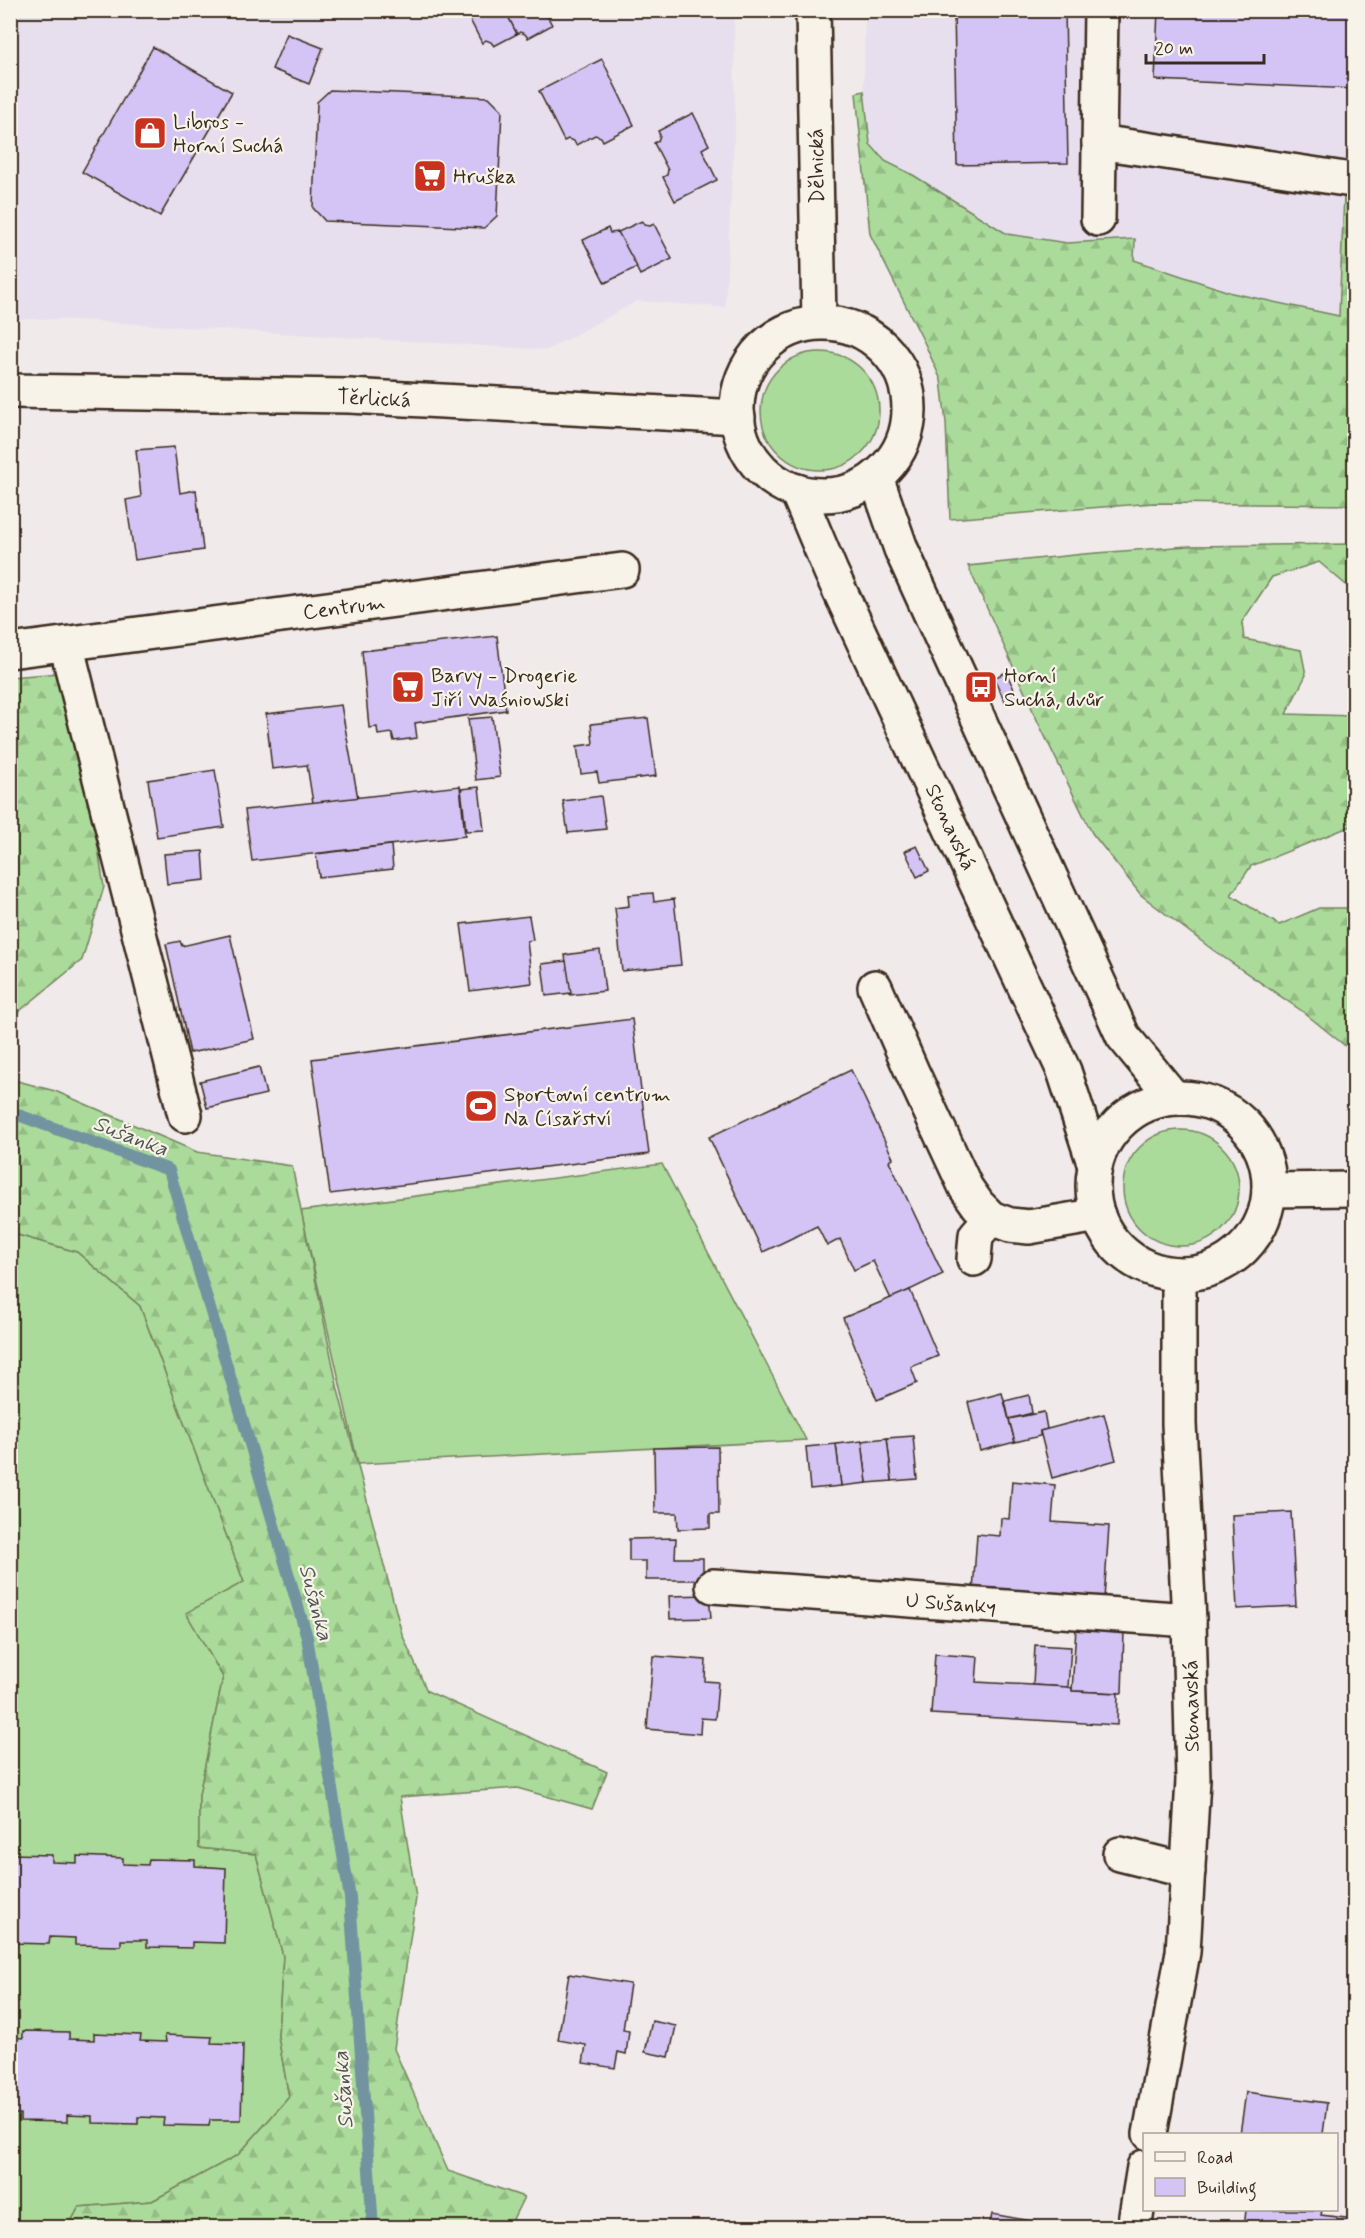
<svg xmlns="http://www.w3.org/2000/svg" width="1365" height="2238" font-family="Mynerve,sans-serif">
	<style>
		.built { fill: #e7dfee }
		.grass { fill: #abdb9b; stroke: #73825c; stroke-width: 1.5 }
		.forest { fill: url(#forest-firs); stroke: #73825c; stroke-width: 1.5 }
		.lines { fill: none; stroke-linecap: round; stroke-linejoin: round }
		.stream { stroke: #7194a0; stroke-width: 12 }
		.building { fill: #d3c4f5; stroke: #3b2a1e; stroke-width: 1.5 }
		.minor-casing { stroke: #3b2a1e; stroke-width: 38 }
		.major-casing { stroke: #3b2a1e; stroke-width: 38 }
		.minor { stroke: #f7f3e8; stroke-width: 33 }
		.major { stroke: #f7f3e8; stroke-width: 33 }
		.labels { text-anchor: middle; stroke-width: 4.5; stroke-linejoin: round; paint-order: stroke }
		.poi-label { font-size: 21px; fill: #3b2a1e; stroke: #f7f3e8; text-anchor: start }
		.street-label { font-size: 21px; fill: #3b2a1e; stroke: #f7f3e8 }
		.water-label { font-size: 22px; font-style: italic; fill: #525654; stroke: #f7f3e8 }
	</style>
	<defs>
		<pattern id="forest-firs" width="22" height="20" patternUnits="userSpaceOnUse" patternTransform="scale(1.5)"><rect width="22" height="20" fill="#abdb9b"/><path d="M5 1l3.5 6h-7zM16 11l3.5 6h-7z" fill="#94bc85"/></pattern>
	</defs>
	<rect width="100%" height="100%" fill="#f0eaeb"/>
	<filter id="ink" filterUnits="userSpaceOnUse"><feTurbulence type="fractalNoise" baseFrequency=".0167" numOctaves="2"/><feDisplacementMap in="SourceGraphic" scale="12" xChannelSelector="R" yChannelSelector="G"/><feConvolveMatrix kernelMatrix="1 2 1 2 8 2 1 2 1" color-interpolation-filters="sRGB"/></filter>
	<g filter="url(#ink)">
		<g class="built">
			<path d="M10 11H734L735 120 725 307 637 301 547 350 60 319H11Z"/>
			<path d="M865 11H1354V171L1345 179 1339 316 1232 293 1134 260 1135 239 1067 243 1007 234 913 175 885 161 870 144 864 91Z"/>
		</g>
		<g class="grass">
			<circle cx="820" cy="411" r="59"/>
			<circle cx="1181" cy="1188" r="58"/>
			<path d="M662 1164 806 1440 358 1464 301 1211Z"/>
			<path d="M10 1233 77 1252 140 1306 244 1582 187 1613 223 1677 199 1795V1848L256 1854 283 1956 278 2036 289 2097 238 2155 152 2201 79 2207 68 2227H11Z"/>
		</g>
		<g class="forest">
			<path d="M864 91 870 144 885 161 913 175 1007 234 1067 243 1135 239 1134 260 1232 293 1339 316 1345 171H1354V505L1154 503 950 519 946 423 941 380 925 344 870 234 856 93Z"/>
			<path d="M1354 544V589H1351L1319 562 1272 577 1242 622 1244 639 1301 650 1306 675 1286 714 1354 716V825L1251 866 1231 895 1279 925 1319 908H1354V1053L1302 1011 1213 950 1141 895 1092 833 1038 722 968 566 1084 554 1188 546Z"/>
			<path d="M59 673 91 803 104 887 82 960 11 1018V677Z"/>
			<path d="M10 1079 55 1091 197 1152 292 1166 338 1390 402 1634 427 1691 607 1772 592 1809 517 1788 400 1797 416 1898 394 2049 448 2171 524 2197 509 2227H459L452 2225 450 2228 68 2227 79 2207 152 2201 238 2155 289 2097 278 2036 283 1956 256 1854 199 1848V1795L223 1677 186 1613 244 1582 140 1306 77 1252 11 1233Z"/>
		</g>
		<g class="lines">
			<path class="stream" d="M10 1112 169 1170 307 1637 350 1898 373 2228"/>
		</g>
		<g class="building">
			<path d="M465 10H505L517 34 494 46 491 42 486 40 482 43Z"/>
			<path d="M505 10H544L552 25 528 38 525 34 520 32 517 34Z"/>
			<path d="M954 10H1065L1068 163 957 165Z"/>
			<path d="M1158 10H1354V89L1155 80Z"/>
			<path d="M287 34 323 48 309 84 272 69Z"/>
			<path d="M153 47 232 92 160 216 82 172Z"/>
			<path d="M602 59 634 125 603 141 601 137 595 135 576 145 574 141 568 139 564 141 539 91Z"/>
			<path d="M330 90 489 97 502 110 497 216 484 228 325 221 313 208 317 102Z"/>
			<path d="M693 113 709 145 702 149 717 180 675 201 663 177 667 175 668 170 654 143 658 141 660 135 658 131Z"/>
			<path d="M642 221 644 225 650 226 654 224 672 259 640 275 618 232Z"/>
			<path d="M608 228 610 233 618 232 637 267 605 283 583 240Z"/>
			<path d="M174 447 180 493 196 490 203 550 135 560 126 500 141 497 136 450Z"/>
			<path d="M497 636 506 710 415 723 417 738 394 741 392 733 378 735 377 727 369 728 362 651Z"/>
			<path d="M1006 672 1018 698 1006 704 994 678Z"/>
			<path d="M341 705 358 798 313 803 307 765 272 769 266 714Z"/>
			<path d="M492 717 500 777 476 780 468 719Z"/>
			<path d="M648 718 656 776 599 783 597 772 581 774 577 746 593 744 591 724Z"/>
			<path d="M215 770 224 827 157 837 148 780Z"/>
			<path d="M460 786 465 836 252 861 245 810Z"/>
			<path d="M479 787 484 830 466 831 461 789Z"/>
			<path d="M601 796 606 829 568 833 563 801Z"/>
			<path d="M391 845 393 869 319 877 316 854Z"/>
			<path d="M917 846 929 871 917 877 905 851Z"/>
			<path d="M203 851 205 880 167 884 164 854Z"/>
			<path d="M653 893 654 902 674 899 681 965 622 971 615 908 629 906 628 895Z"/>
			<path d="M529 916 533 940 527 941 532 983 470 991 461 924Z"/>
			<path d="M230 935 254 1039 190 1053 166 944 180 941 182 946Z"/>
			<path d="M600 950 605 991 570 995 565 955Z"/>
			<path d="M566 961 571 993 546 996 542 964Z"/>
			<path d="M632 1019 649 1154 330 1194 312 1059Z"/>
			<path d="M259 1067 266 1094 207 1108 200 1081Z"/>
			<path d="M851 1070 893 1158 889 1161 943 1274 891 1299 873 1261 854 1270 840 1239 827 1246 817 1226 763 1252 709 1137Z"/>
			<path d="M910 1290 938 1356 911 1367 917 1383 877 1400 843 1318Z"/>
			<path d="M1002 1393 1015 1442 980 1451 968 1402Z"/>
			<path d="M1029 1395 1032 1413 1009 1419 1005 1401Z"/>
			<path d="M1044 1412 1047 1429 1040 1431V1436L1015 1442 1009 1419Z"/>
			<path d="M1104 1414 1116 1460 1052 1478 1040 1431Z"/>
			<path d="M913 1436 917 1479 892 1481 887 1438Z"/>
			<path d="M887 1438 892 1481 867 1483 862 1441Z"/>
			<path d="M862 1441 867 1483 841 1486 836 1444Z"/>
			<path d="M836 1444 841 1486 810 1489 806 1447Z"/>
			<path d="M718 1447 719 1514H710V1528L678 1529 677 1513H655L654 1448Z"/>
			<path d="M1012 1481 1055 1485 1052 1522 1109 1526 1104 1599 973 1591 977 1534 1000 1536 1001 1518 1009 1519Z"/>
			<path d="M1291 1512 1296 1606 1237 1609 1232 1515Z"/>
			<path d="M676 1538 675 1558H703V1580H646V1561H629V1539Z"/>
			<path d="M709 1595 711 1618 670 1619 669 1596Z"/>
			<path d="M1076 1628 1124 1631 1122 1693 1072 1691Z"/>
			<path d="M1035 1645 1071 1647 1068 1687 1033 1685Z"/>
			<path d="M935 1654 978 1657 976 1682 1068 1687 1072 1688V1691L1118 1693 1117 1725 931 1714Z"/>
			<path d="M653 1656 706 1660 705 1681 718 1682 715 1719 701 1718 700 1734 647 1729Z"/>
			<path d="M10 1854 52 1855V1862L77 1863V1856L123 1858V1864L148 1865 149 1859 195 1860V1866L226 1868 224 1943 192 1942V1948L147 1947V1940H121V1946L75 1945V1938L50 1937 49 1944 10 1943Z"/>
			<path d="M569 1974 630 1984 623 2030 629 2031 626 2054 618 2052 615 2068 583 2063 586 2045 558 2040Z"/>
			<path d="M652 2021 676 2026 669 2057 645 2052Z"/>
			<path d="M23 2031 69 2032V2039L94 2040V2033L141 2035 140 2041 166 2042 165 2035 212 2037 211 2043 243 2044 241 2120H210L209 2126 163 2125 164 2118 138 2117V2124L92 2123V2116L67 2115V2122L20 2121V2114H10V2037L23 2038Z"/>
			<path d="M1246 2092 1327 2103 1323 2134H1240Z"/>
			<path d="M1246 2210H1322L1321 2215 1354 2219V2228H1244Z"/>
			<path d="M992 2214 1048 2224 1047 2228H989Z"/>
		</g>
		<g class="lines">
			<g class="minor-casing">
				<g id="minor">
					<path d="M1099 142 1345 179"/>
					<path d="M1098 219 1101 10"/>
					<path d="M66 644 185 1115"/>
					<path d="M10 651 622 570"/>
					<path d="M875 987 913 1074 966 1188 978 1205 991 1218 1010 1225 1029 1227 1098 1215"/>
					<path d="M974 1259 976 1235 991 1218"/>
					<path d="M713 1586 1189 1620"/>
					<path d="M1120 1854 1188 1871"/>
				</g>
			</g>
			<g class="major-casing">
				<g id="major">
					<path d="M813 10 819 322"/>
					<circle cx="823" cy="409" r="86"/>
					<path d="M10 391 349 396 738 417"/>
					<path d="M876 477 901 549 1123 1036 1174 1098"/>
					<path d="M797 491 831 572 1064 1071 1095 1166"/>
					<circle cx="1181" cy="1186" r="88"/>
					<path d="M1269 1190 1354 1189"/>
					<path d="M1150 2134 1183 1952 1193 1780 1189 1620 1179 1424V1275"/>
					<path d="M1134 2228 1144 2167"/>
				</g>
			</g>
			<use href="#minor" class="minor"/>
			<use href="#major" class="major"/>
		</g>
	</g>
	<defs>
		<g id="shop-square" transform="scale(1.725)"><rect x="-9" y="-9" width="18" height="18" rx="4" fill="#c8321e" stroke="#f7f3e8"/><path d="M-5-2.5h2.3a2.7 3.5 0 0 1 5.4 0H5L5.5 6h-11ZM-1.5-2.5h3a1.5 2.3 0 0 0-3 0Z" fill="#fff"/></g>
		<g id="supermarket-square" transform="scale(1.725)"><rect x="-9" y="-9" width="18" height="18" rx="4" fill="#c8321e" stroke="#f7f3e8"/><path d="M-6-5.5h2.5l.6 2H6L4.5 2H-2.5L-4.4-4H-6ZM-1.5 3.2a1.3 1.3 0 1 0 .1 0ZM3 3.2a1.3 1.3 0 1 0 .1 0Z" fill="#fff"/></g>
		<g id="bus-square" transform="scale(1.725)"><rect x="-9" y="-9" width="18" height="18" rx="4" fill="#c8321e" stroke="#f7f3e8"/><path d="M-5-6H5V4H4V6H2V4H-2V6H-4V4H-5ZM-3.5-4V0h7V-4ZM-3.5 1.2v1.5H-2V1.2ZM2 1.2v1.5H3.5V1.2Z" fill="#fff"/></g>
		<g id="stadium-square" transform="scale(1.725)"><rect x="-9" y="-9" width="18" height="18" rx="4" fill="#c8321e" stroke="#f7f3e8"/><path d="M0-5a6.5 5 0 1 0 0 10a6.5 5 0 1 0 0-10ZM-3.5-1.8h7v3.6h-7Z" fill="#fff"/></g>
	</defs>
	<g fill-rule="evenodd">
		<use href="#shop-square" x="150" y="133"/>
		<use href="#supermarket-square" x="430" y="176"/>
		<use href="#supermarket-square" x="408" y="687"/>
		<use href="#bus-square" x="981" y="687"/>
		<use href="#stadium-square" x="481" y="1106"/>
	</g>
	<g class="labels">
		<g class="poi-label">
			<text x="173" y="128">Libros -<tspan x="173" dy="24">Horní Suchá</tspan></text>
			<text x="453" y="183">Hruška</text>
			<text x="431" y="682">Barvy - Drogerie<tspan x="431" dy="24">Jiří Waśniowski</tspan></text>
			<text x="1004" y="682">Horní<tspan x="1004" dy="24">Suchá, dvůr</tspan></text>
			<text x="504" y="1101">Sportovní centrum<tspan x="504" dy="24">Na Císařství</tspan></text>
		</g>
		<g class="street-label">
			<text transform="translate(816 166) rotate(-91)" y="7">Dělnická</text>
			<text transform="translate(374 398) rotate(3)" y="7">Těrlická</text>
			<text transform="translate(344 607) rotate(-7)" y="7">Centrum</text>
			<text transform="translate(951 827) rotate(65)" y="7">Stonavská</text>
			<text transform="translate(951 1603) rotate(4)" y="7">U Sušanky</text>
			<text transform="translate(1191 1706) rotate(-91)" y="7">Stonavská</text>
		</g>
		<g class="water-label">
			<text transform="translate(131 1135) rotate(21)" y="8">Sušanka</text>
			<text transform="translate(317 1602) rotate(75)" y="8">Sušanka</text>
			<text transform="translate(342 2090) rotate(-94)" y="8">Sušanka</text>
		</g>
	</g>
	<rect width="1365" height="2238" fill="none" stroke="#f7f3e8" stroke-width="36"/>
	<rect x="18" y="18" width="1329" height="2202" fill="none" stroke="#3b2a1e" stroke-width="2" filter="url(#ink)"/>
	<rect x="1143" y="2133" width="195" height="78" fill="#f7f3e8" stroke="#aca397" stroke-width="1.5"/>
	<rect x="1155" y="2152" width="30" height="9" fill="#f7f3e8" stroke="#aca397" stroke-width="1.5"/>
	<text x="1197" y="2163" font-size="18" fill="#3b2a1e">Road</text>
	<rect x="1155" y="2178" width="30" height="18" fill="#d3c4f5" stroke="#aca397" stroke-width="1.5"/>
	<text x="1197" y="2193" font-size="18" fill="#3b2a1e">Building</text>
	<path d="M1146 54v9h118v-9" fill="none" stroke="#3b2a1e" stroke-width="3"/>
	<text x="1155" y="54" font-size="18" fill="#3b2a1e" stroke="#f7f3e8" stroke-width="4.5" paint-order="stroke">20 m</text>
</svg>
